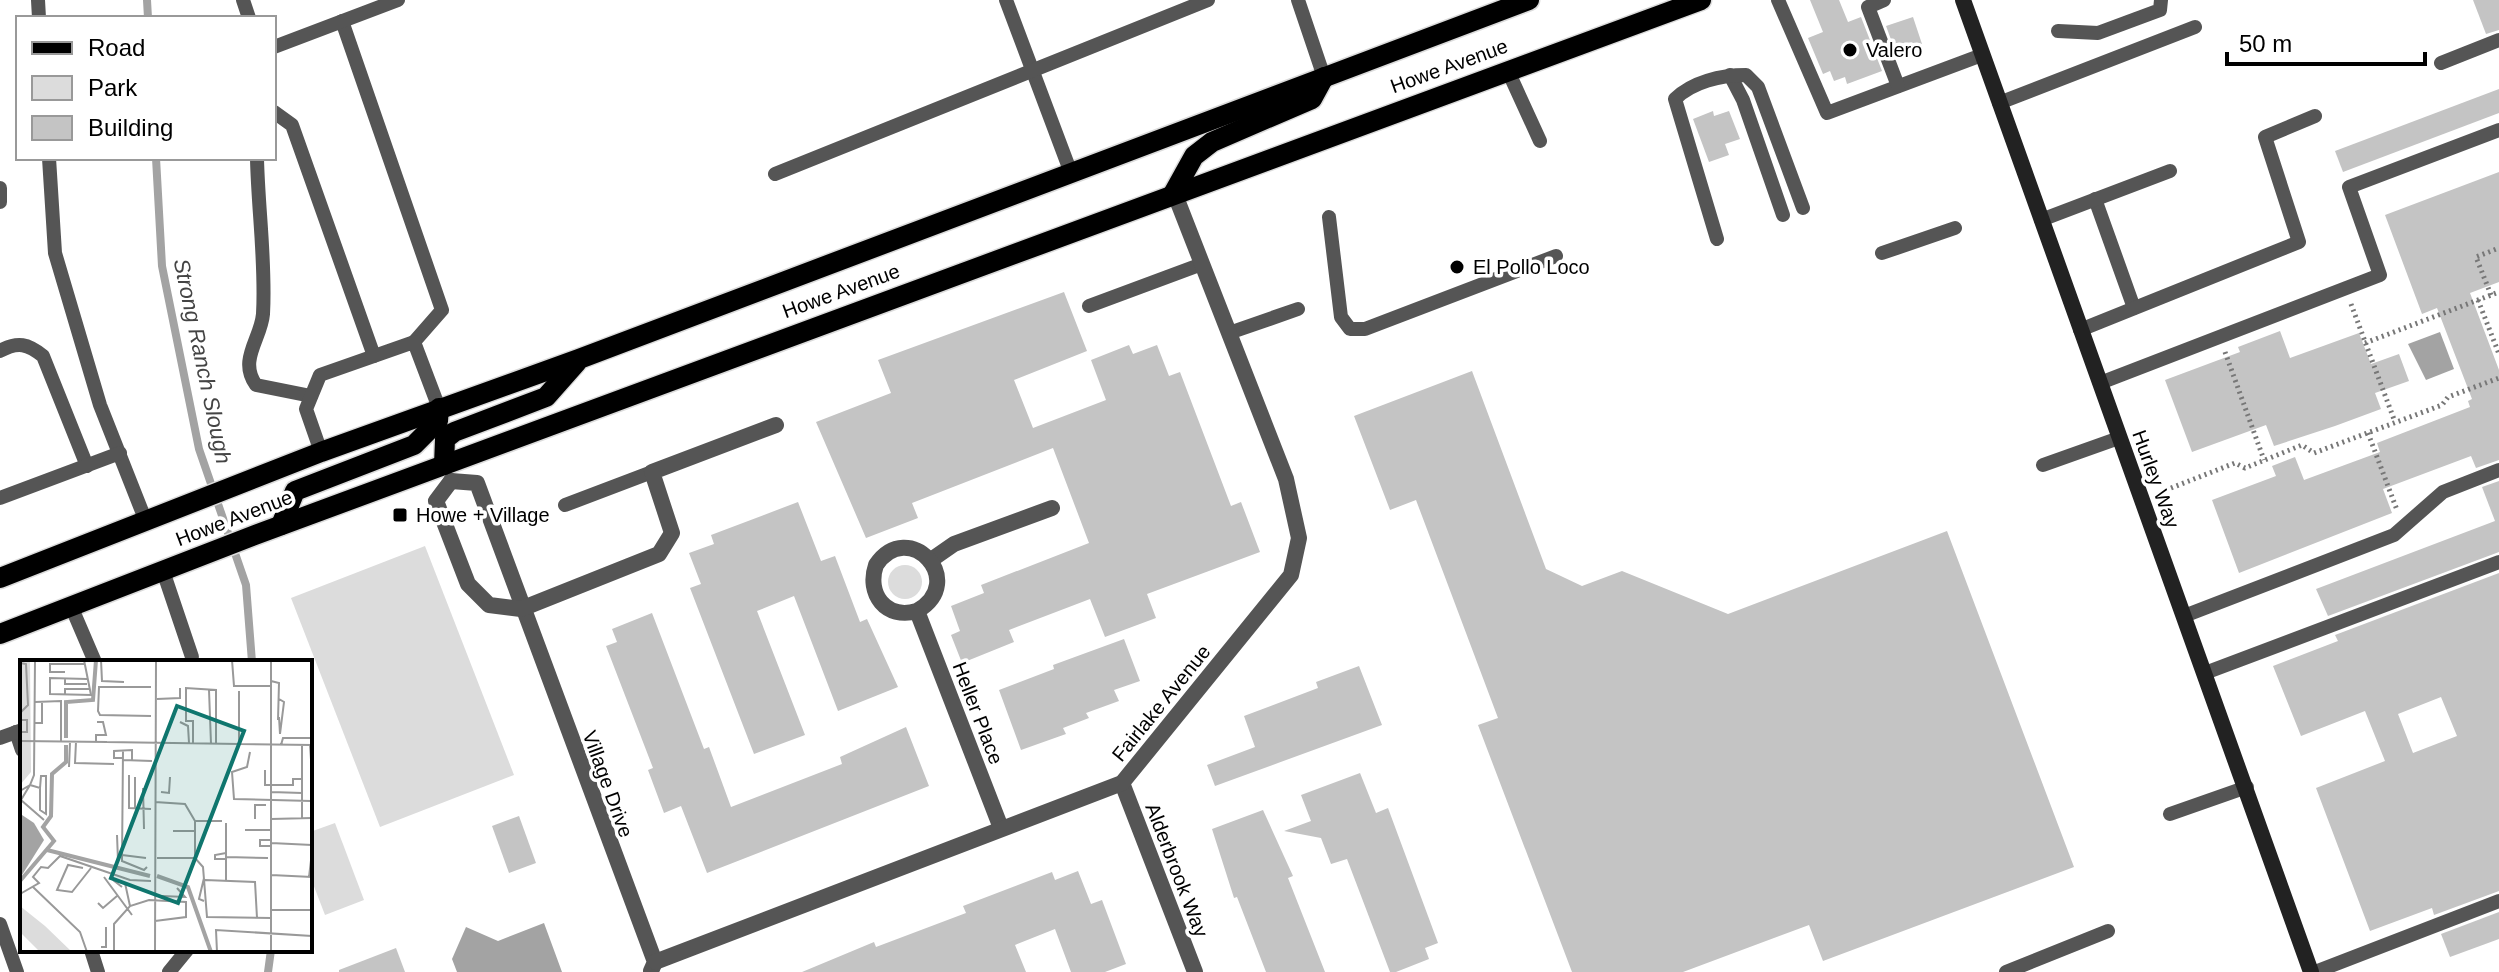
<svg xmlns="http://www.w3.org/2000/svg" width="2499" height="972" font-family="Arial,sans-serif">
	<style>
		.green { fill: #dcdcdc }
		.water { fill: #a3a3a3 }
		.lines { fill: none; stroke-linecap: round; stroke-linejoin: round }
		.stream { stroke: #a3a3a3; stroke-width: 8 }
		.building { fill: #c4c4c4; fill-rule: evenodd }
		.primary-casing { stroke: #dbdbdb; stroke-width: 23 }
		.path { stroke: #777; stroke-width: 5; stroke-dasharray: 2 4; stroke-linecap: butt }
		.lane { stroke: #555; stroke-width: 14 }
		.street { stroke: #555; stroke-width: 16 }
		.secondary { stroke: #222; stroke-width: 16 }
		.primary { stroke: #000; stroke-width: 20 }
		.poi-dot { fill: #000; stroke: #fff; stroke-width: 3 }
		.labels { text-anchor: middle; stroke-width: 7; stroke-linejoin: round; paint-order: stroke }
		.poi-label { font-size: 20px; fill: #000; stroke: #fff; text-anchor: start }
		.street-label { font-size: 20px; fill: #000; stroke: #fff }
		.water-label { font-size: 22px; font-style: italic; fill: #444; stroke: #fff }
		.inset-river { fill: none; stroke: #a3a3a3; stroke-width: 4 }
		.inset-road { fill: none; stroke: #999; stroke-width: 2 }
		.view { fill: #0f766e; fill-opacity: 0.15; stroke: #0f766e; stroke-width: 4 }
		.inset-edge { fill: none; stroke: #000; stroke-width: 4 }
	</style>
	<rect width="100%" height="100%" fill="#fff"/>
	<g class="green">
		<path d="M425 546 514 775 380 827 291 598Z"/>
		<circle cx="905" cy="582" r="17"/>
		<path d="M335 823 364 900 325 915 310 876V832Z"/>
	</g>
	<g class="water">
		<path d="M2440 332 2454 369 2426 380 2408 344Z"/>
		<path d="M544 923 562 972H457L452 959 466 927 498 941Z"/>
	</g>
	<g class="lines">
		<g class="stream">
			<path d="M147 0 148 18"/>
			<path d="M156 158 162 266 199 449 246 585 252 662"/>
			<path d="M268 972 271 950"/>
		</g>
	</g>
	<g class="building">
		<path d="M1810 0H1839L1848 22 1861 17 1882 71 1847 84 1845 77 1834 81 1830 71 1823 74 1808 38 1823 32Z"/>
		<path d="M2473 0H2499V30L2486 34Z"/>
		<path d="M1913 17 1922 44 1896 53 1886 26Z"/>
		<path d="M2499 89V113L2343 172 2335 151Z"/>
		<path d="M1713 111 1714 116 1729 111 1740 139 1725 144 1729 155 1709 162 1693 119Z"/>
		<path d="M2499 172V282L2470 293 2499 370V460L2476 468 2471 456 2383 489 2392 513 2239 573 2212 500 2276 476 2272 466 2295 457 2304 480 2380 452 2377 443 2470 407 2468 401 2472 399 2437 308 2422 314 2385 215Z"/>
		<path d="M1064 292 1087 351 1014 380 1033 428 1106 400 1091 360 1129 345 1133 354 1157 345 1169 376 1180 372 1231 506 1241 502 1260 552 1147 594 1156 618 1105 637 1090 599 1009 630 1014 642 962 663 951 635 960 631 951 606 984 593 981 585 1089 543 1053 448 912 503 918 518 866 538 816 422 891 393 878 360Z"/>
		<path d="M2280 331 2290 358 2359 333 2371 364 2399 354 2409 381 2375 393 2381 409 2335 426 2274 446 2266 425 2192 452 2165 380 2240 352 2238 347Z"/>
		<path d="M1472 371 1546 569 1582 586 1622 571 1728 614 1947 531 2074 867 1823 961 1809 925 1683 972H1572L1478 725 1498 718 1416 500 1390 510 1354 416Z"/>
		<path d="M2499 481V552L2328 616 2316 589 2495 521 2482 487Z"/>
		<path d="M798 502 821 561 835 556 860 622 867 619 898 687 838 711 794 596 757 611 805 735 754 754 690 588 701 584 689 553 714 544 711 535Z"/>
		<path d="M2499 573V891L2434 915 2432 908 2370 931 2316 788 2385 761 2365 711 2301 736 2273 666 2338 641 2335 635ZM2441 697 2457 736 2413 753 2398 714Z"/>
		<path d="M652 613 704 749 709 747 731 807 842 764 840 757 906 727 929 786 707 873 681 806 664 813 648 770 653 768 606 646 617 642 612 629Z"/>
		<path d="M1124 639 1140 681 1114 690 1119 701 1086 713 1089 718 1063 728 1066 734 1021 750 999 690 1054 669 1053 665Z"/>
		<path d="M1359 666 1382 725 1215 786 1207 765 1255 747 1244 716 1318 688 1316 682Z"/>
		<path d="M1360 773 1376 813 1388 808 1438 943 1425 948 1429 959 1396 972H1390L1347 859 1331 864 1321 838 1284 831 1311 821 1301 795Z"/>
		<path d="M1263 810 1293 876 1288 878 1325 972H1266L1237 897 1234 898 1212 829Z"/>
		<path d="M519 816 536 863 509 873 492 826Z"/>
		<path d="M1078 871 1091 904 1102 900 1126 964 1105 972H1071L1055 929 1015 945 1026 972H802L874 942 876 947 966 913 963 906 1052 872 1055 880Z"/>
		<path d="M2499 912V939L2450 957 2441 934Z"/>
		<path d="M396 948 405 972H339V970Z"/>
	</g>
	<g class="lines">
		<g class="primary-casing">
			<g id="primary">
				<path d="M1174 192 1194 156 1212 142 1312 99 1324 77"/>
				<path d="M444 465 445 439 454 432 546 397 577 362"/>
				<path d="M281 525 295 491 414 445 438 421 439 408"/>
				<path d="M0 578 321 452 579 359 1529 0"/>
				<path d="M0 634 255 535 1701 0"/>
			</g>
		</g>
		<g class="path">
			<path d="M2491 295 2476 257 2499 248"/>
			<path d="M2478 300 2499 354"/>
			<path d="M2351 304 2395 422"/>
			<path d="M2365 343 2499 292"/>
			<path d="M2225 352 2264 460"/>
			<path d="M2368 433 2397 510"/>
			<path d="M2171 488 2235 463 2245 468 2302 445 2314 453 2442 405 2448 397 2499 378"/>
		</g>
		<g class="lane">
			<path d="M38 0 39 18"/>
			<path d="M243 0 249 18"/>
			<path d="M1006 0 1071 173"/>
			<path d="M1298 0 1324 77"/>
			<path d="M1778 0 1827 113 1982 55"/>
			<path d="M1884 0 1868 7 1898 86"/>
			<path d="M342 21 442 310 414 342"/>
			<path d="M2058 31 2098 33 2160 10 2161 0"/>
			<path d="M274 47 398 0"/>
			<path d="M2441 63 2499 40"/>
			<path d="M1508 71 1540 141"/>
			<path d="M1730 75 1743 100 1783 215"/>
			<path d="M1999 103 2195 27"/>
			<path d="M274 112 292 125 374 356"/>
			<path d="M49 158 55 253 100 405 145 519"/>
			<path d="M257 158C258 209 266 263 263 314 261 339 238 360 256 385L311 396"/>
			<path d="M775 174 1208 0"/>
			<path d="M0 188V202"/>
			<path d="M2095 199 2134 308"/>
			<path d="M1329 217 1341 317 1350 329H1365L1556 256"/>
			<path d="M2041 220 2170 171"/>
			<path d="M1717 239 1675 99C1692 82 1721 75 1746 75L1758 87 1803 208"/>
			<path d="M1882 253 1955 228"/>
			<path d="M1089 306 1202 264"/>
			<path d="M2080 330 2299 242 2265 137 2315 116"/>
			<path d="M1229 333 1298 309"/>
			<path d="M0 351C18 341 28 344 43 356L87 466"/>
			<path d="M2100 383 2380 275 2349 187 2499 130"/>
			<path d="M321 452 306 409 320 375 414 342 439 408"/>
			<path d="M2043 465 2119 438"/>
			<path d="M0 498 120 453"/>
			<path d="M565 505 652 472"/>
			<path d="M163 571 192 657"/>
			<path d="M71 606 95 662"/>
			<path d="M2184 616 2394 535 2443 492 2499 470"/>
			<path d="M2205 673 2499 562"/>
			<path d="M16 732 22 750"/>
			<path d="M0 738 22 730"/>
			<path d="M2170 814 2247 787"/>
			<path d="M0 924 17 972"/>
			<path d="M91 950 98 972"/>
			<path d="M169 972 187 950"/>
			<path d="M2006 972 2108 931"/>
			<path d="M2315 972 2499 901"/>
		</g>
		<g class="street">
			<path d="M451 481 477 483 655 962 651 971"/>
			<path d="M451 481 436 501 468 584 489 605 521 609 659 554 672 533 652 472 776 425"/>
			<path d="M931 560 954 544 1052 508"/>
			<path d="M917 611C886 620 866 594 876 565 908 517 969 581 917 611L1001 828"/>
			<path d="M1122 783 1195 972"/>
			<path d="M655 962 1122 783 1291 575 1299 538 1286 479 1174 192"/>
		</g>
		<path class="secondary" d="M1963 0 2311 972"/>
		<use href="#primary" class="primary"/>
	</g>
	<g class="poi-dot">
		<circle cx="1850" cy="50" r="8"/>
		<circle cx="1457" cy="267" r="8"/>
		<rect x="392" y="507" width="16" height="16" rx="4"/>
	</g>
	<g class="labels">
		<g class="poi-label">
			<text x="1866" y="57">Valero</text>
			<text x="1473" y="274">El Pollo Loco</text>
			<text x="416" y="522">Howe + Village</text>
		</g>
		<g class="street-label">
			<text transform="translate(1449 66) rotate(-20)" y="7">Howe Avenue</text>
			<text transform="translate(841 291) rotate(-20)" y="7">Howe Avenue</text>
			<text transform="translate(2156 479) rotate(70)" y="7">Hurley Way</text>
			<text transform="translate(234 518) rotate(-21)" y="7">Howe Avenue</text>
			<text transform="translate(1161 703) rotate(-51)" y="7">Fairlake Avenue</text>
			<text transform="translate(978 713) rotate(69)" y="7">Heller Place</text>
			<text transform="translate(608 784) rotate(70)" y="7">Village Drive</text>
			<text transform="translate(1177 870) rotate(69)" y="7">Alderbrook Way</text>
		</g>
		<g class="water-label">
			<text transform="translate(203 361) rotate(78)" y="8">Strong Ranch Slough</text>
		</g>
	</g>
	<g transform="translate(20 660)">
		<rect width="292" height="292" fill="#fff"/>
		<path d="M0 0H10L11 112 0 125ZM0 246 25 266 52 292H20L0 272Z" fill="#dcdcdc"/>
		<path d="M2 155 14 163 24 180 2 215Z" fill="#a3a3a3"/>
		<path class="inset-river" d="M46 78V42L73 40 76 0M27 190 130 216M137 216 168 227 191 292M0 221 34 181 23 167 31 156 32 114 46 102V85"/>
		<path class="inset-road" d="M64 0 71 35 30 34V18L67 19M81 0 82 21 104 22M212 0 214 26H251M0 3 6 4 8 45 0 53M45 12H30V4H64M45 19V24H67M251 21 259 23 258 60M131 27H79L78 51 80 55 131 56M189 30 191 84M219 31V84M45 34V29H69M137 39 160 38V28M15 42 41 41V82M259 57 260 74 264 42 259 39M0 60H7V72H0M160 62 168 66 169 83M15 63H22V41M0 81 87 82M56 82 55 103 94 104M76 82V75H86L83 62H77M86 82 292 85M173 83V61H166V28L196 30V84M261 85 263 78H292M282 85V159M290 85 292 114M103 91 102 201 124 210 127 207M230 92 227 107 212 112 214 139 291 141M103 98H94V91L112 90V100M103 100 132 101M49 107 50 82M245 110V125H273V119H282M109 115V148L131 149M20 128V150L26 154V116H21L20 128 10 125 1 140 24 160M123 128 124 169M0 131 10 125 14 115 15 0M141 132 149 133 150 117M251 132 282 133M135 142 165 144 175 161V198M115 148V117M235 159V145H246M251 159 292 158M175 161H202M206 163V221M225 170H251M157 171H153H174M97 175 98 201M251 180H240V186H251M251 183 292 185M102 195 126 198M206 197 248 198M137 198H175L183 207 187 257 251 258M206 199H195V195L206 193M63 208 48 205 37 230 52 232 71 208M251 215 292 217M84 217 112 255M289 217 292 192M184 218 179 239 184 241M185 220 235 222 237 258M13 227 60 272 67 292M102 227 93 220 105 223 110 246M0 234 19 223 13 217 21 207 28 208 40 196 110 220 131 221M142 236 165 237 157 228M78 243 83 248 97 236M251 250H292M81 287H86V267M94 292V264L110 246 129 240 166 242V257L135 261M135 292 136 0M197 292 196 270 292 276M251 292V0"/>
		<path class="view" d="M157 46 224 71 158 243 91 218Z"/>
		<rect width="292" height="292" class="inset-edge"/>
	</g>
	<rect x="16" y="16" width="260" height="144" fill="#ffffff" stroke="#999999" stroke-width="2"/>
	<rect x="32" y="42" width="40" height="12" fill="#000000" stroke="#999999" stroke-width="2"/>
	<text x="88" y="56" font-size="24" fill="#000000">Road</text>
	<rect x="32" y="76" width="40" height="24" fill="#dcdcdc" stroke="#999999" stroke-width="2"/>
	<text x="88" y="96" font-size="24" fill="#000000">Park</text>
	<rect x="32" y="116" width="40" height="24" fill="#c4c4c4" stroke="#999999" stroke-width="2"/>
	<text x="88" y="136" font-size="24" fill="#000000">Building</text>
	<path d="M2227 52v12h198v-12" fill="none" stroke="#000000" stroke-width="4"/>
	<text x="2239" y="52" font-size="24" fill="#000000" stroke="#ffffff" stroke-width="6" paint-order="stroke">50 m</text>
</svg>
